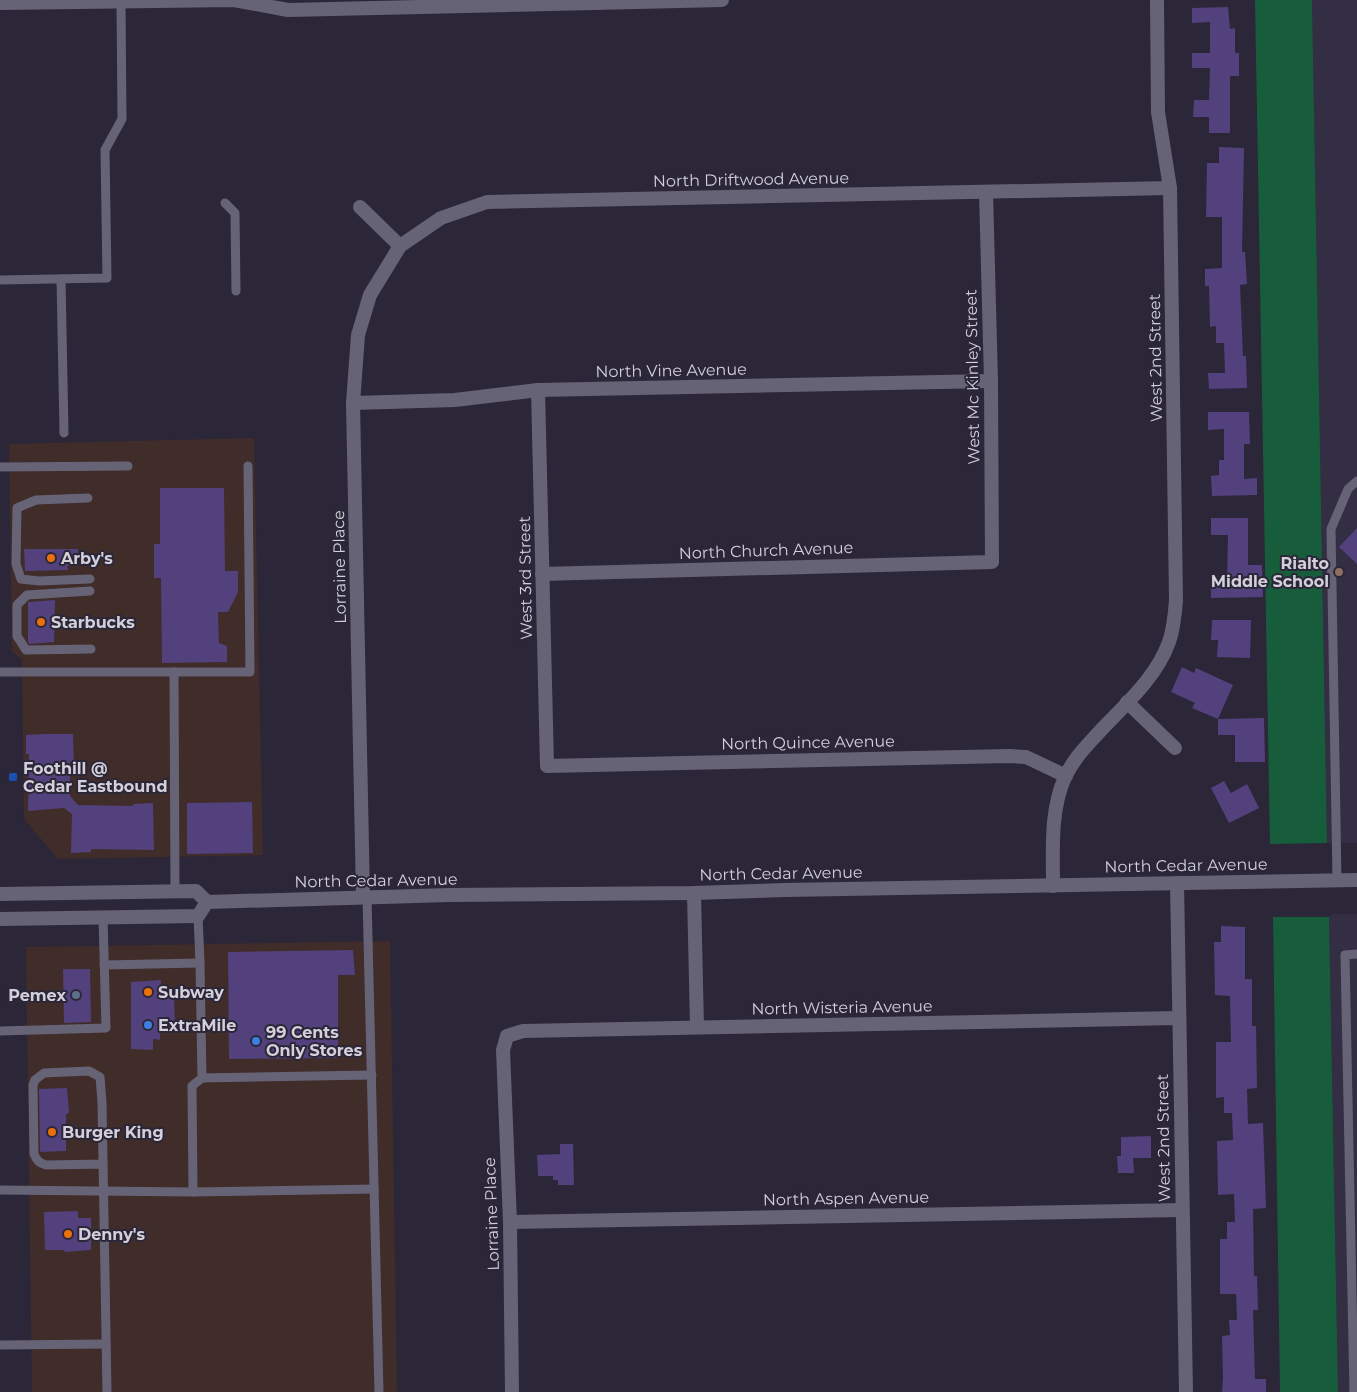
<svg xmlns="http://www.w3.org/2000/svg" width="1357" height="1392" font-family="Montserrat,sans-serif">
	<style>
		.commercial { fill: #402c28 }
		.built { fill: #342e45 }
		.green { fill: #175d3b }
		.building { fill: #52417d }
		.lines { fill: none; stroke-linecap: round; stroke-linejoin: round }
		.service { stroke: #676377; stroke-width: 9 }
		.minor { stroke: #676377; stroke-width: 14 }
		.secondary { stroke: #676377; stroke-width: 14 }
		.food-dot { fill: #e8710a; stroke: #2b2738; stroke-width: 2 }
		.education-dot { fill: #8d6e63; stroke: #2b2738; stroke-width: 2 }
		.transit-dot { fill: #1a4fb4; stroke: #2b2738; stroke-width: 2 }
		.service-dot { fill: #5c6f8a; stroke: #2b2738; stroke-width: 2 }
		.shop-dot { fill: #3f7fe0; stroke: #2b2738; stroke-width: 2 }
		.labels { text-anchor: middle; stroke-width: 4; stroke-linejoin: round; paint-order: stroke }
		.street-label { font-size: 16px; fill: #d3d0dc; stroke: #2b2738 }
		.poi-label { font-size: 16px; font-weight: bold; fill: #d3d0dc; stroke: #2b2738; text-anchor: start }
	</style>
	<rect width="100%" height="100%" fill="#2b2738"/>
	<g class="commercial">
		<path d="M254 438 263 855 58 859 24 819 22 659 12 652 9 444Z"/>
		<path d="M390 941 397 1392H32L26 947Z"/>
	</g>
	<g class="built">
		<path d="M1312 0H1357V843H1327Z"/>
		<path d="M1332 914H1357V1392H1338L1329 917Z"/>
	</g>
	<g class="green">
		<path d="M1255 0H1312L1327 843 1270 844Z"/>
		<path d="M1273 917H1329L1338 1392H1280Z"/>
	</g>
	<g class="building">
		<path d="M1228 7 1230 29 1235 28V53H1239V76H1230V133H1209V117H1193L1194 100H1209L1210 68H1192V53H1210V22L1192 23V8Z"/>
		<path d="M1219 147 1244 148 1242 252H1245L1247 284 1240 285 1243 356H1246L1247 388 1209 389 1208 373H1225L1224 343H1216V326L1210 327 1209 286H1205V269L1222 268V217H1206L1207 163H1219Z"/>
		<path d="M1208 412H1249L1250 444H1244V479L1257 478V495L1212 496 1211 476 1219 475V460H1224V429L1208 430Z"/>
		<path d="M160 488H224L225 571H238V592L228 612H218L219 643 227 646V662L162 663 161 578H154V544H160Z"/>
		<path d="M1211 518H1248V565H1262L1263 597 1211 598V581H1227L1228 535H1211Z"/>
		<path d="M1357 528V564L1339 547Z"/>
		<path d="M24 549H78V566H67L68 570 25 571Z"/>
		<path d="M55 600 54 642 29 644 28 641V602Z"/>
		<path d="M1212 620H1251L1250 658 1217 657 1218 640H1211Z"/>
		<path d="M1182 667 1194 673 1196 668 1233 685 1218 719 1192 708 1195 703 1171 692Z"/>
		<path d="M1264 718 1265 762H1235V735H1218V719Z"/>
		<path d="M46 734H73L74 762H70V796L78 805 133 806V804L153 803 154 850 91 849V852L71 853 72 814 64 808 28 811 29 754H26V735Z"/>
		<path d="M1224 781 1231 793 1247 784 1259 808 1229 823 1211 788Z"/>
		<path d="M252 802 253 853 187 854V803Z"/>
		<path d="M1221 926 1245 927V979H1252V1026H1256L1257 1088 1247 1089 1248 1124 1263 1123 1266 1208 1253 1209 1254 1276H1257L1258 1310H1253L1255 1379H1266V1392H1222L1223 1377 1222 1336 1230 1335 1229 1320H1237L1236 1294H1220V1239H1227V1222H1235L1234 1194 1218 1195 1217 1141 1233 1140 1232 1113H1224V1097L1216 1098V1042H1231L1230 996 1215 995 1214 942H1221Z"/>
		<path d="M353 950 355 975H338V1058L229 1059 228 952Z"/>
		<path d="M63 969H90L91 1022 64 1023Z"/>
		<path d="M161 980 160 993 174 994 175 1028 160 1029V1040L153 1039V1050L131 1049V982Z"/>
		<path d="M67 1088 69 1113 66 1114V1151L40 1152 39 1089Z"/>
		<path d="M1151 1136V1158H1133L1134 1173H1118L1117 1156H1121V1137Z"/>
		<path d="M560 1144H573L574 1185H558V1180H553V1176H538L537 1155 560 1154Z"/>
		<path d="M78 1211V1218H91V1250L64 1252 65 1250H45L44 1212Z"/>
	</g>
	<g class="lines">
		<g class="service">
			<path d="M225 203 235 213 236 291"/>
			<path d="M61 279 64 433"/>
			<path d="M0 280 107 278 105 150 122 119 121 1"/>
			<path d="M0 467 128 466"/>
			<path d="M88 498 36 500 17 508 16 564 21 579 39 581 90 579"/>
			<path d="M90 591 27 595 17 605V636L26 650 91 649"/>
			<path d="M0 672H250L248 466"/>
			<path d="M174 672 175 891"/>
			<path d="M1337 880 1331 529 1348 489 1357 481"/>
			<path d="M367 897 379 1392"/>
			<path d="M198 916 200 963 202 1078 372 1075"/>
			<path d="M104 965 200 963"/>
			<path d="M0 1031 106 1028 103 917"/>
			<path d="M103 1164 46 1165C39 1163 37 1161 34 1154L33 1085 35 1080 44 1073 89 1071 100 1077 102 1102 107 1392"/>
			<path d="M0 1190 193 1192 374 1189"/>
			<path d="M193 1192 192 1086 202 1078"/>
			<path d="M0 1345 106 1344"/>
			<path d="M1354 1392 1345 955 1357 954"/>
		</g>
		<g class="minor">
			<path d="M0 3 234 0 288 10 722 0"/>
			<path d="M360 207 400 246"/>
			<path d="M538 390 547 766 1009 756 1026 757 1066 776"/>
			<path d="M353 403 455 400 538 390 991 381"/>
			<path d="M542 574 992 562 991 381 986 192"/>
			<path d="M1127 702 1175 748"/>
			<path d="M1177 883 1186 1392"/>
			<path d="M1053 886C1053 849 1050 811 1065 777 1074 758 1089 743 1102 729 1127 703 1157 676 1169 642 1174 628 1175 614 1176 600L1170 188 1158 112 1157 0"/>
			<path d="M694 893 697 1027"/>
			<path d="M363 897 353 403 358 335 370 295 400 246 441 218 487 202 1170 188"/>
			<path d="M510 1222 1182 1210"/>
			<path d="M512 1392 510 1222 503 1050 507 1036 523 1031 1178 1018"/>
		</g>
		<g class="secondary">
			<path d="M0 894 196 891 207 902 450 895 694 893 785 890 1357 880"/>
			<path d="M0 919 198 916 207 902"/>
		</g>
	</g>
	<g class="food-dot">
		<circle cx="51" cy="558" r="5"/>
		<circle cx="41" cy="622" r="5"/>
		<circle cx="148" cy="992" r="5"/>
		<circle cx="52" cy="1132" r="5"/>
		<circle cx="68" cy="1234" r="5"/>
	</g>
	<circle class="education-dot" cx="1339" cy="572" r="5"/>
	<rect class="transit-dot" x="8" y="772" width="10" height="10" rx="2.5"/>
	<circle class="service-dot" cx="76" cy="995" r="5"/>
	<g class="shop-dot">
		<circle cx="148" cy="1025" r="5"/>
		<circle cx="256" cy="1041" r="5"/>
	</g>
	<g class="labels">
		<g class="street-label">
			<text transform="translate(751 179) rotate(-1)" y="6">North Driftwood Avenue</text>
			<text transform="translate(1155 358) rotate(-91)" y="6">West 2nd Street</text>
			<text transform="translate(671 370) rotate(-1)" y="6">North Vine Avenue</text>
			<text transform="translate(972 377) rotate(-91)" y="6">West Mc Kinley Street</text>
			<text transform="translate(766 550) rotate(-2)" y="6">North Church Avenue</text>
			<text transform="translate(339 567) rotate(-91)" y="6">Lorraine Place</text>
			<text transform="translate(525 578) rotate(-91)" y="6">West 3rd Street</text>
			<text transform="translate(808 742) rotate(-1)" y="6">North Quince Avenue</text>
			<text transform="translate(1186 865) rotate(-1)" y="6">North Cedar Avenue</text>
			<text transform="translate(781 873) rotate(-1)" y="6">North Cedar Avenue</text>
			<text transform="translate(376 880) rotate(-1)" y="6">North Cedar Avenue</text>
			<text transform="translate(842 1007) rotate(-1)" y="6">North Wisteria Avenue</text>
			<text transform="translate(1163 1138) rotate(-91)" y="6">West 2nd Street</text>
			<text transform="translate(846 1198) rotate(-1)" y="6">North Aspen Avenue</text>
			<text transform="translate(491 1214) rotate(-92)" y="6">Lorraine Place</text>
		</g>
		<g class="poi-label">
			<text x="61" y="564">Arby's</text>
			<text x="1329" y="569" text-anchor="end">Rialto<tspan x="1329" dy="18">Middle School</tspan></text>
			<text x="51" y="628">Starbucks</text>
			<text x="23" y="774">Foothill @<tspan x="23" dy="18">Cedar Eastbound</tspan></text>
			<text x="158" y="998">Subway</text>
			<text x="66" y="1001" text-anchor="end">Pemex</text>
			<text x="158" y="1031">ExtraMile</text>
			<text x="266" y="1038">99 Cents<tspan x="266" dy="18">Only Stores</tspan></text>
			<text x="62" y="1138">Burger King</text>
			<text x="78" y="1240">Denny's</text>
		</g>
	</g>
</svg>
